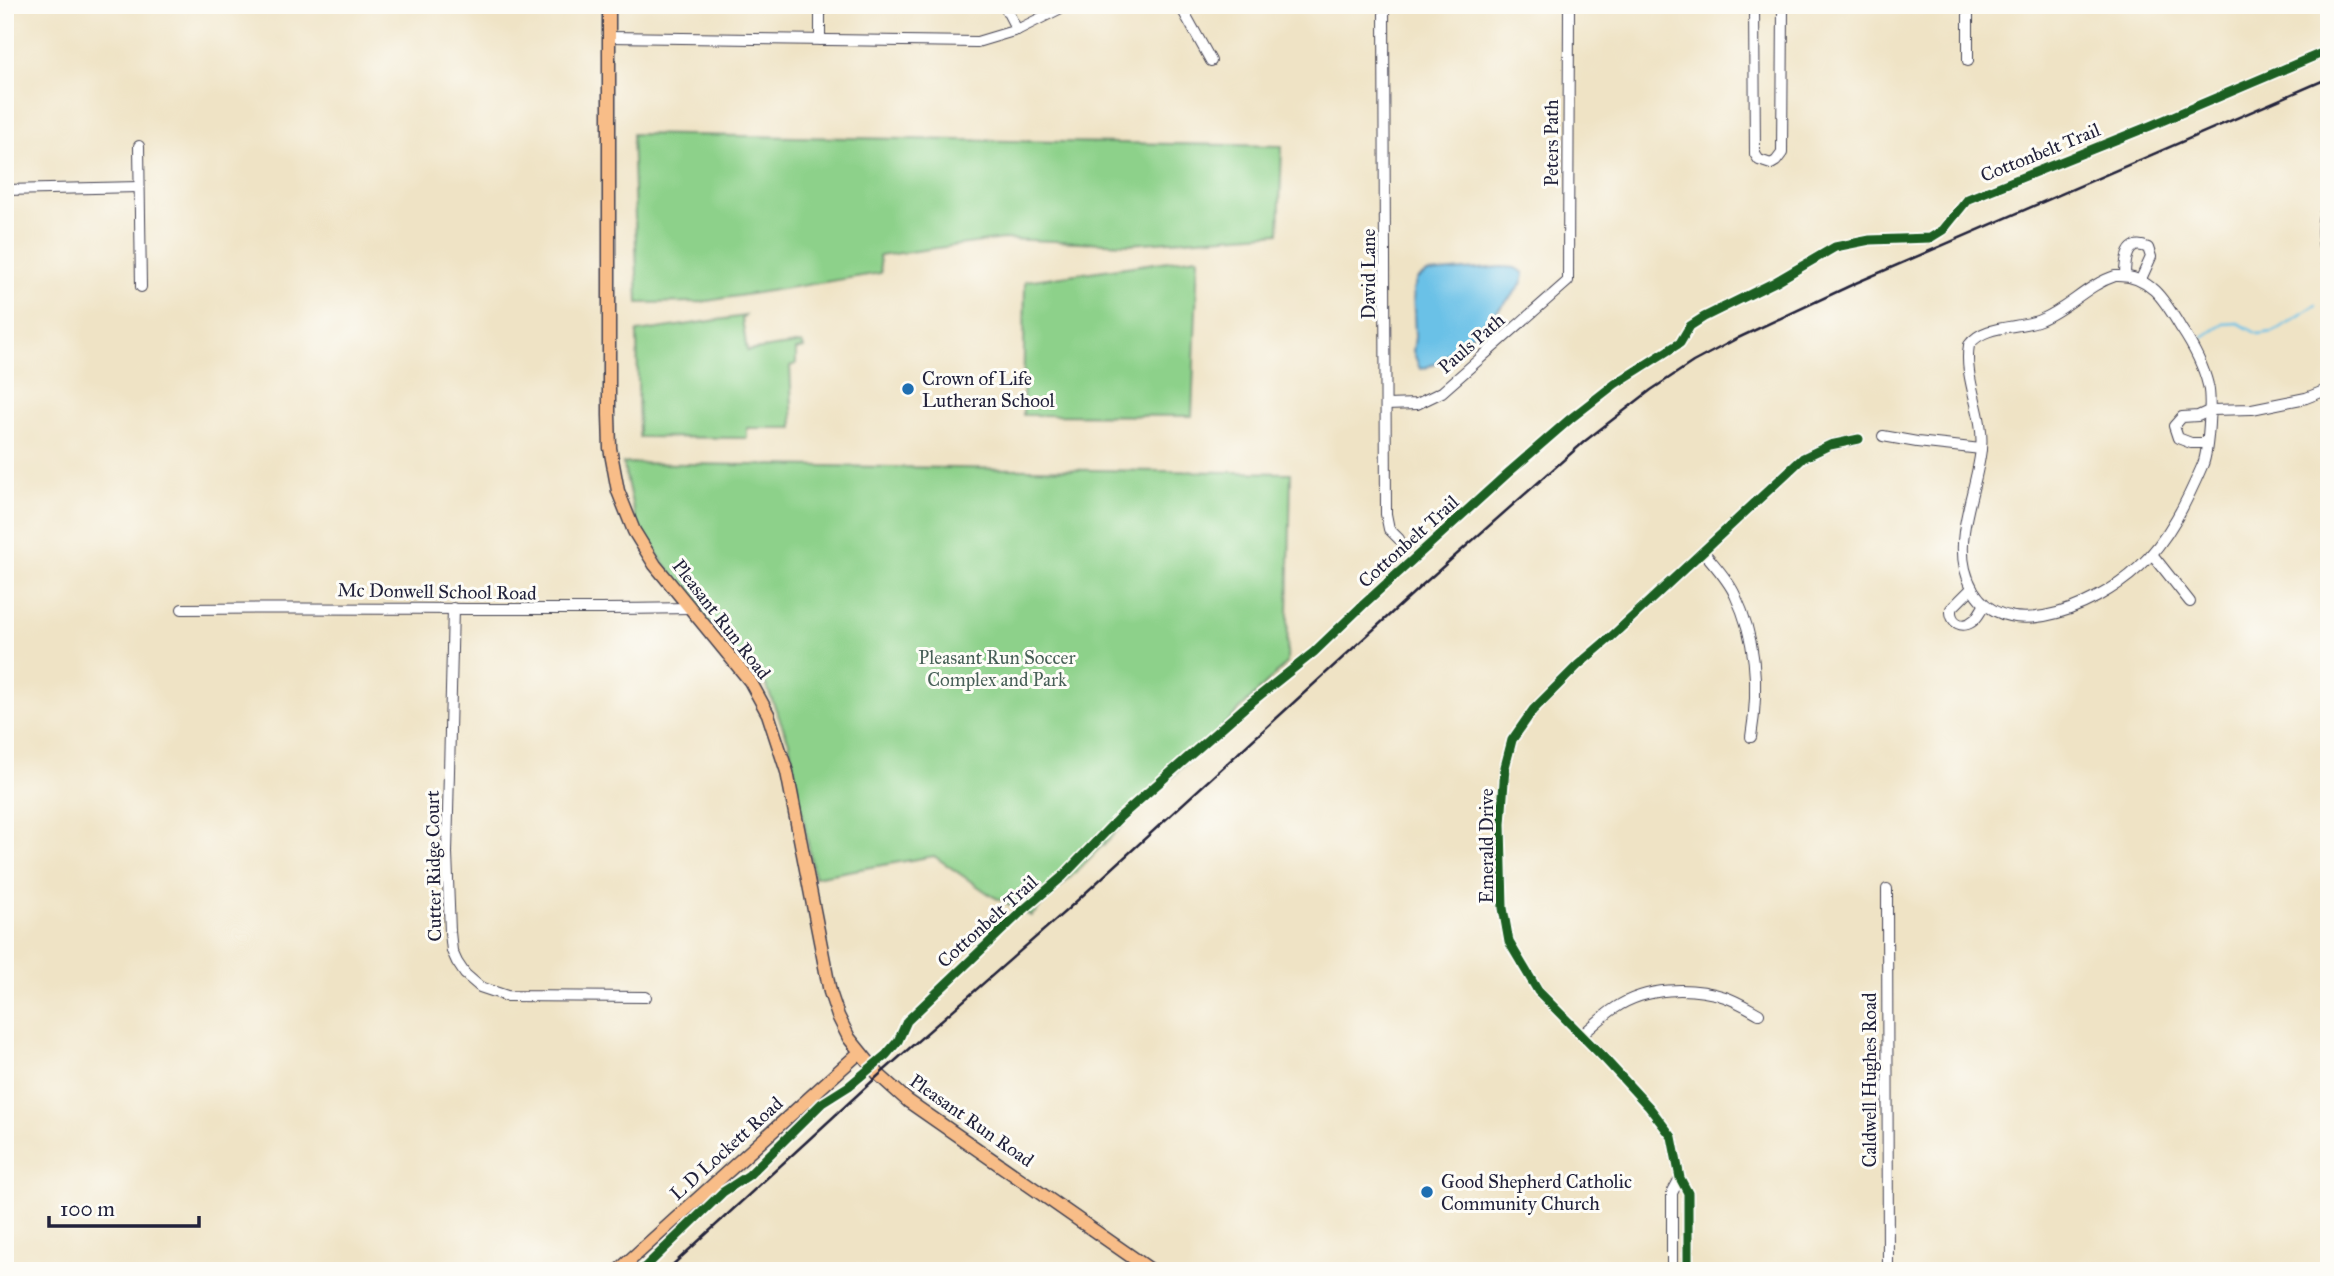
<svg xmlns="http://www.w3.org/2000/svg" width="2334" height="1276" font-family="'IM FELL Great Primer',serif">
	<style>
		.green { fill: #8dd18a; stroke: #587a62; stroke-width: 2 }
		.water { fill: #6ac1e7; stroke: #467291; stroke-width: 2 }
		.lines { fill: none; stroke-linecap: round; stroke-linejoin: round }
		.stream { stroke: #6ac1e7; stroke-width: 2.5 }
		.minor-casing { stroke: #413f50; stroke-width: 12 }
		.major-casing { stroke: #413f50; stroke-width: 15 }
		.minor { stroke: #fff; stroke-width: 10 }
		.major { stroke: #f8bd88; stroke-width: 12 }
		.rail { stroke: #22223b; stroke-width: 2.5 }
		.cycleway-casing { stroke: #fdfcf7; stroke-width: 13 }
		.cycleway { stroke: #1b5e20; stroke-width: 9 }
		.poi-dot { fill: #1f6fb2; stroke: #fdfcf7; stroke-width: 2.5 }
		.labels { text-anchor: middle; stroke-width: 6; stroke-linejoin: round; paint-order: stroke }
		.street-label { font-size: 19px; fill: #22223b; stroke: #fdfcf7 }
		.poi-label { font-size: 19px; fill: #22223b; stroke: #fdfcf7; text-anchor: start }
		.park-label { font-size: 19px; fill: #475f57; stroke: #fdfcf7 }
	</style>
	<rect width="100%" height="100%" fill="#fdfcf7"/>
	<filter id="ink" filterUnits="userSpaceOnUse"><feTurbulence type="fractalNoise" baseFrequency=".0143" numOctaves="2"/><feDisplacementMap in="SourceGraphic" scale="14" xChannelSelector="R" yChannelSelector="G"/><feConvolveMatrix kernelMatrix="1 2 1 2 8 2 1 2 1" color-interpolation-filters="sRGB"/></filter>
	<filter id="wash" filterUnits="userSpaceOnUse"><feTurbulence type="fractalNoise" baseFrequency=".00686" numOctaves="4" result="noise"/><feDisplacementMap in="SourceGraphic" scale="28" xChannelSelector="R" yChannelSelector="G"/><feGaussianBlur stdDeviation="1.57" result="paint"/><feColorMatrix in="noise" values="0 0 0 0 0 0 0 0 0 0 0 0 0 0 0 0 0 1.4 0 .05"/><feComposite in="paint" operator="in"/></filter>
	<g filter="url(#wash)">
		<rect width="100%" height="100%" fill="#efe3c5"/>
		<g class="green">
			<path d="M632 134 1282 146 1279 233 1129 244 1003 239 879 256 881 273 701 302 638 303Z"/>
			<path d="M1198 257 1192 416 1023 415 1025 281Z"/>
			<path d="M745 316 742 319 747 351 802 343 804 348 796 350V364L790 366 793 428H747V438L639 437 637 332Z"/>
			<path d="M623 463 1291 473 1287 663 1031 916 992 896 934 856 814 877 789 742 766 685 707 622 637 526Z"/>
		</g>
		<path class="water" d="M1502 267 1515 268 1524 273C1523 279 1524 279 1521 284 1510 302 1439 368 1420 369L1413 351 1415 337 1413 290 1417 279 1427 273Z"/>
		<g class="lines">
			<path class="stream" d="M2203 337 2223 324 2238 323 2258 334 2273 332 2316 305"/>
		</g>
	</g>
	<g filter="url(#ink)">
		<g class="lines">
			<g class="minor-casing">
				<g id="minor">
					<path d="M820 5V40"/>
					<path d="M1004 5 1017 30"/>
					<path d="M1180 5 1211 61"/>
					<path d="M1384 5 1386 514 1389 529 1399 539"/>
					<path d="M1754 5 1755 154 1759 160 1771 164 1776 161 1782 153 1783 5"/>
					<path d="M1968 5V61"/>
					<path d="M610 37 977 42 1017 30 1067 5"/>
					<path d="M139 146 141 287"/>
					<path d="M5 190 139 187"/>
					<path d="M2329 201C2317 224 2324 249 2329 274"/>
					<path d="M2115 276C2150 274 2165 301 2181 328 2193 346 2203 364 2208 385 2212 400 2208 451 2203 464 2188 499 2168 541 2139 567 2096 608 1987 656 1965 569 1956 531 1977 488 1981 449 1985 414 1963 380 1969 345 1984 324 2018 329 2040 320 2068 309 2087 285 2115 276Z"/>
					<path d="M2125 276C2125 260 2127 238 2148 248L2151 257 2141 279"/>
					<path d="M1386 405 1417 404 1442 392 1568 281 1569 5"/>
					<path d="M1883 436 1917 442 1981 449"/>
					<path d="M2206 443H2191L2178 438 2174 426 2182 417 2198 416 2211 410 2252 409 2306 398 2329 389"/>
					<path d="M1703 551C1714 565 1728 579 1735 595 1756 639 1759 689 1751 737"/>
					<path d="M2152 554 2190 602"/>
					<path d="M1972 588 1951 609C1950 623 1963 630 1974 620 1978 617 1981 610 1984 606"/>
					<path d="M453 608 447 853 450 932 452 951 457 962 465 974 480 987 507 996 646 997"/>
					<path d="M182 609C352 607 521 611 690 608"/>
					<path d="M1887 889 1888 1271"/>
					<path d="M1582 1035C1593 1026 1604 1015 1615 1008 1646 987 1691 986 1725 997 1737 1001 1748 1008 1759 1014"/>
					<path d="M1672 1271V1193L1680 1178"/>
					<path d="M1688 1271V1193L1680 1178 1672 1137 1649 1107 1605 1059 1538 991 1509 942 1503 908 1501 824 1505 767 1512 740 1533 710 1578 665 1612 636 1803 458 1830 445 1859 439"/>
				</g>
			</g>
			<g class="major-casing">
				<g id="major">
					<path d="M609 5V415L610 448 618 491 634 531 655 565 750 681 768 714 787 772 830 992 838 1016 849 1038 879 1075 908 1101 1152 1271"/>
					<path d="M618 1271 859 1053"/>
				</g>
			</g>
			<use href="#minor" class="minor"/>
			<use href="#major" class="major"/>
			<path class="rail" d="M666 1271 879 1075 1069 908 1420 587 1585 441 1651 390 1693 362 1738 338 1858 282 2329 78"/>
			<g class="cycleway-casing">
				<g id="cycleway">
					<path d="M641 1271 723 1192 749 1175 822 1103 849 1086 886 1055 898 1041 907 1021 1021 912 1062 877 1120 817 1244 708 1314 652 1364 604 1508 473 1570 419 1615 384 1680 343 1690 326 1704 317 1775 282 1835 247 1870 240 1930 238 1943 230 1968 199 2150 126 2329 50"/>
					<path d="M1688 1271V1193L1680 1178 1672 1137 1649 1107 1605 1059 1538 991 1509 942 1503 908 1501 824 1505 767 1512 740 1533 710 1578 665 1612 636 1803 458 1830 445 1859 439"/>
				</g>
			</g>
			<use href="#cycleway" class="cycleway"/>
		</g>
	</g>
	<g class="poi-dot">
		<circle cx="908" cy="389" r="7"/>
		<circle cx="1427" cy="1192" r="7"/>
	</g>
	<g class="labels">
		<g class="street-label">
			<text transform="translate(1551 143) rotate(-90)" y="7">Peters Path</text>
			<text transform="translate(2040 152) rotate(-22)" y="7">Cottonbelt Trail</text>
			<text transform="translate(1368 274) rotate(-90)" y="7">David Lane</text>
			<text transform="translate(1471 343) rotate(-41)" y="7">Pauls Path</text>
			<text transform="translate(1408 541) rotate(-42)" y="7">Cottonbelt Trail</text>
			<text transform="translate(437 591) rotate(1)" y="7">Mc Donwell School Road</text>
			<text transform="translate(722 619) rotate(52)" y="7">Pleasant Run Road</text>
			<text transform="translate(1486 846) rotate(-90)" y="7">Emerald Drive</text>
			<text transform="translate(433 866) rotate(-91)" y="7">Cutter Ridge Court</text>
			<text transform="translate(987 921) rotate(-42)" y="7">Cottonbelt Trail</text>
			<text transform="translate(1869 1080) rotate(-90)" y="7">Caldwell Hughes Road</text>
			<text transform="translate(972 1120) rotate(35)" y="7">Pleasant Run Road</text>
			<text transform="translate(726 1148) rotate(-42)" y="7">L D Lockett Road</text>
		</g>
		<g class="poi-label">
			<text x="922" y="385">Crown of Life<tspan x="922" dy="22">Lutheran School</tspan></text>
			<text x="1441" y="1188">Good Shepherd Catholic<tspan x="1441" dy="22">Community Church</tspan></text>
		</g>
		<g class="park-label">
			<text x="997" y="664">Pleasant Run Soccer<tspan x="997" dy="22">Complex and Park</tspan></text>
		</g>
	</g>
	<rect width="2334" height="1276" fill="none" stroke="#fdfcf7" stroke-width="28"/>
	<path d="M49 1216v10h150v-10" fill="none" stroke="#22223b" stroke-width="3.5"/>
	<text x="60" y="1216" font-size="21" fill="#22223b" stroke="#fdfcf7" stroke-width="5" paint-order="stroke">100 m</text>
</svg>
